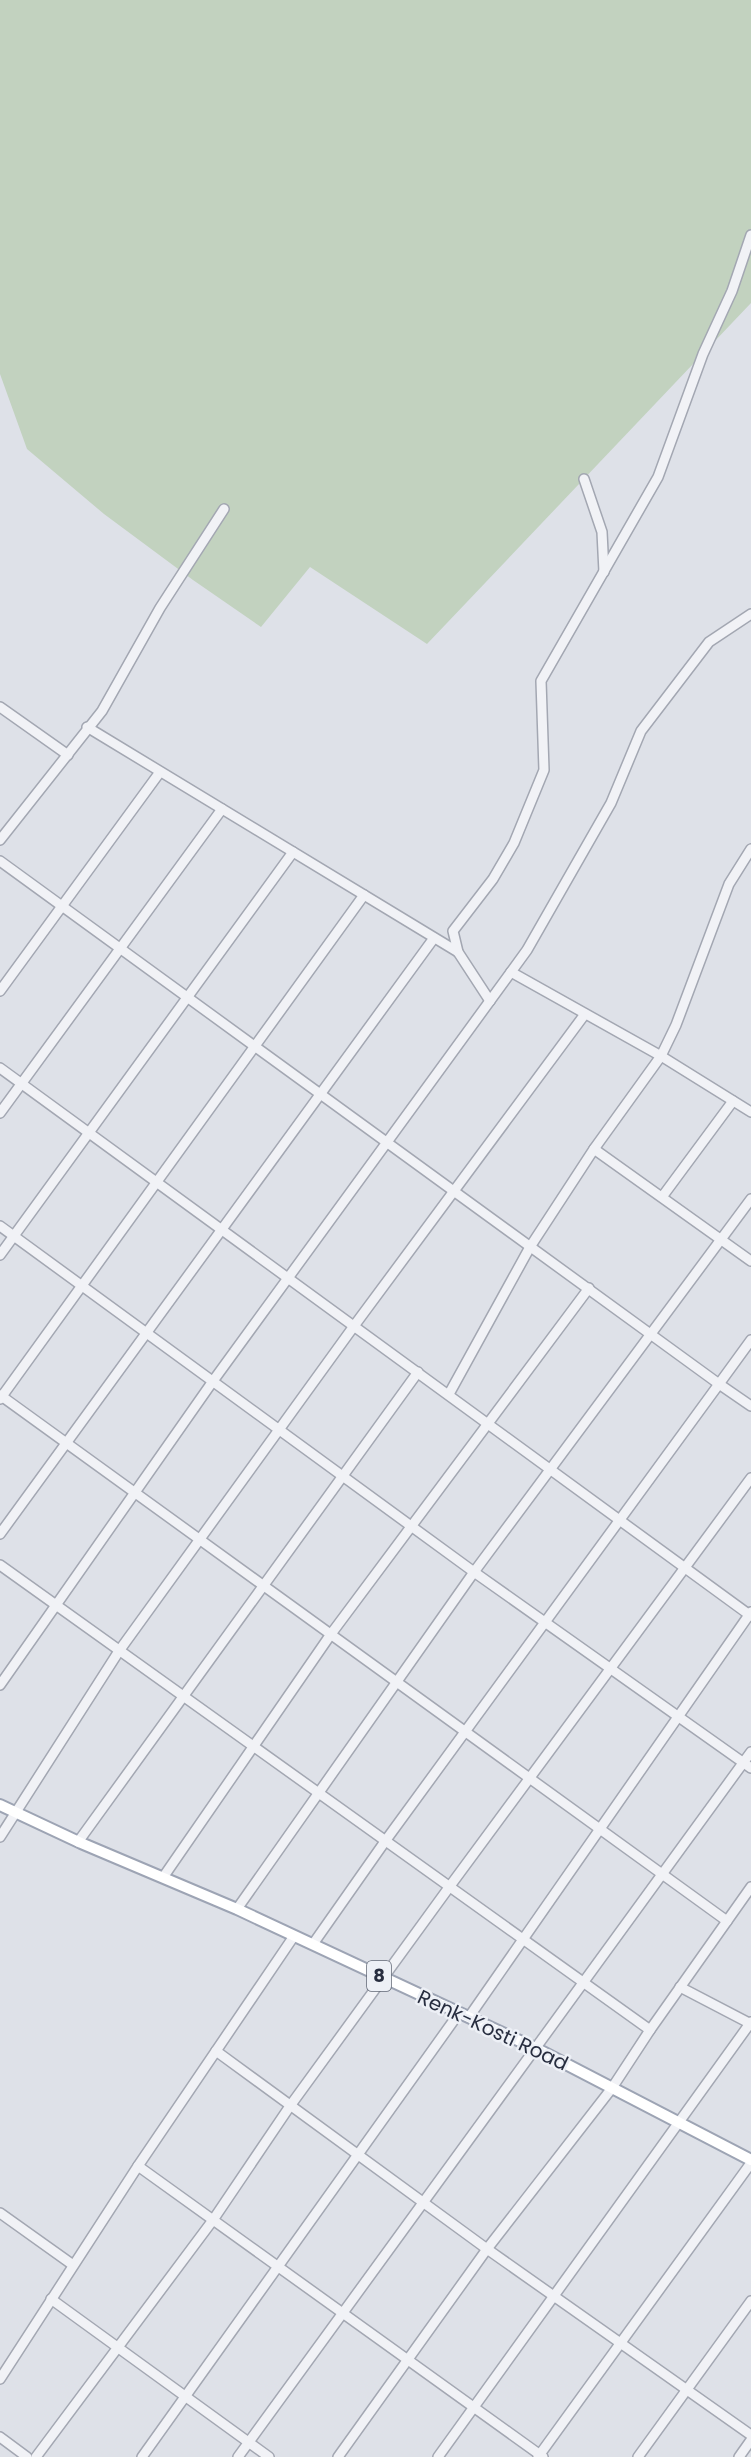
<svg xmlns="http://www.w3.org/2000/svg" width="751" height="2457" font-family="Poppins,sans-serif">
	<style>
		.green { fill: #c2d2bf }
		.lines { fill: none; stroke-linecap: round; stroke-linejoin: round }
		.minor-casing { stroke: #a3a7b2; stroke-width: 12 }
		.major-casing { stroke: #9da4b4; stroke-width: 14 }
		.minor { stroke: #f1f2f6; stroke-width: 9 }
		.major { stroke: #fff; stroke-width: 10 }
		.labels { text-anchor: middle; stroke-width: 5; stroke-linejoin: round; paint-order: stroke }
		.shield { fill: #edf0f6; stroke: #626876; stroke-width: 1.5 }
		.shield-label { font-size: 18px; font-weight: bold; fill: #272d3f }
		.street-label { font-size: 20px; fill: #272d3f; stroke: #edf0f6 }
	</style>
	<rect width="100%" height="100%" fill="#dee1e8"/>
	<path class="green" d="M0 0H751V303L427 644 310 567 261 627 193 580 104 514 27 449 0 374Z"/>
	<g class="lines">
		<g class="minor-casing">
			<g id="minor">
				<path d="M584 479 602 532 604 572"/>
				<path d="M0 707 68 755"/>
				<path d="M87 727 458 952"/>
				<path d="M0 840 102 711 160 608 224 509"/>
				<path d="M0 861 719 1384 751 1340"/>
				<path d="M511 972 661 1056 751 1112"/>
				<path d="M0 991 160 772"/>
				<path d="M490 1001 458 952 453 931 493 879 514 843 544 770 541 681 658 477 703 354 732 291 751 235"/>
				<path d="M0 1068 751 1616"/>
				<path d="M0 1113 222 809"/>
				<path d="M594 1149 751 1261"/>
				<path d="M662 1197 733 1101"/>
				<path d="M0 1226 474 1572 751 1768"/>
				<path d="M0 1255 293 852"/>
				<path d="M449 1394 530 1247 594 1149 661 1056 676 1025 729 884 751 849"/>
				<path d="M0 1395 727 1921"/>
				<path d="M0 1399 364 895"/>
				<path d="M0 1534 434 938"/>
				<path d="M0 1565 650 2030 612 2088 487 2249 338 2457"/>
				<path d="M0 1685 213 1381 527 950 611 803 641 731 709 642 751 614"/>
				<path d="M0 1837 119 1651 354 1326 585 1014"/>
				<path d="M78 1842 418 1372"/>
				<path d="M164 1876 331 1634 589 1288"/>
				<path d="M237 1909 474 1572 751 1199"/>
				<path d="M313 1944 386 1840 719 1384 751 1406"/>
				<path d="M680 1987 751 2024"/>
				<path d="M469 2017 751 1612"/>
				<path d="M650 2030 751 1887"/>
				<path d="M216 2051 487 2249 751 2435"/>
				<path d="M138 2166 543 2457"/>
				<path d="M0 2213 73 2265"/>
				<path d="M51 2299 269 2457"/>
				<path d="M0 2379 138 2166 294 1936"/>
				<path d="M0 2437 27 2457"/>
				<path d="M36 2457 213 2220 290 2106 450 1886 751 1478"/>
				<path d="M142 2457 459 2013"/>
				<path d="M238 2457 751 1752"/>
				<path d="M438 2457 751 2022"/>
				<path d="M538 2457 751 2163"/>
				<path d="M638 2457 751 2301"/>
				<path d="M739 2457 751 2440"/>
			</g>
		</g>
		<g class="major-casing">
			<path id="major" d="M0 1805 81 1843 237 1909 537 2049 751 2160"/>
		</g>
		<use href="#minor" class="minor"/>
		<use href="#major" class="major"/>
	</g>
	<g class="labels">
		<rect class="shield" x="367" y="1961" width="24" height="30" rx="4.5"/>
		<g class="shield-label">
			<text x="379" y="1982">8</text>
		</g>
		<g class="street-label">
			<text transform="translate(493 2030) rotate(25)" y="7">Renk-Kosti Road</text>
		</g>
	</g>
</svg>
